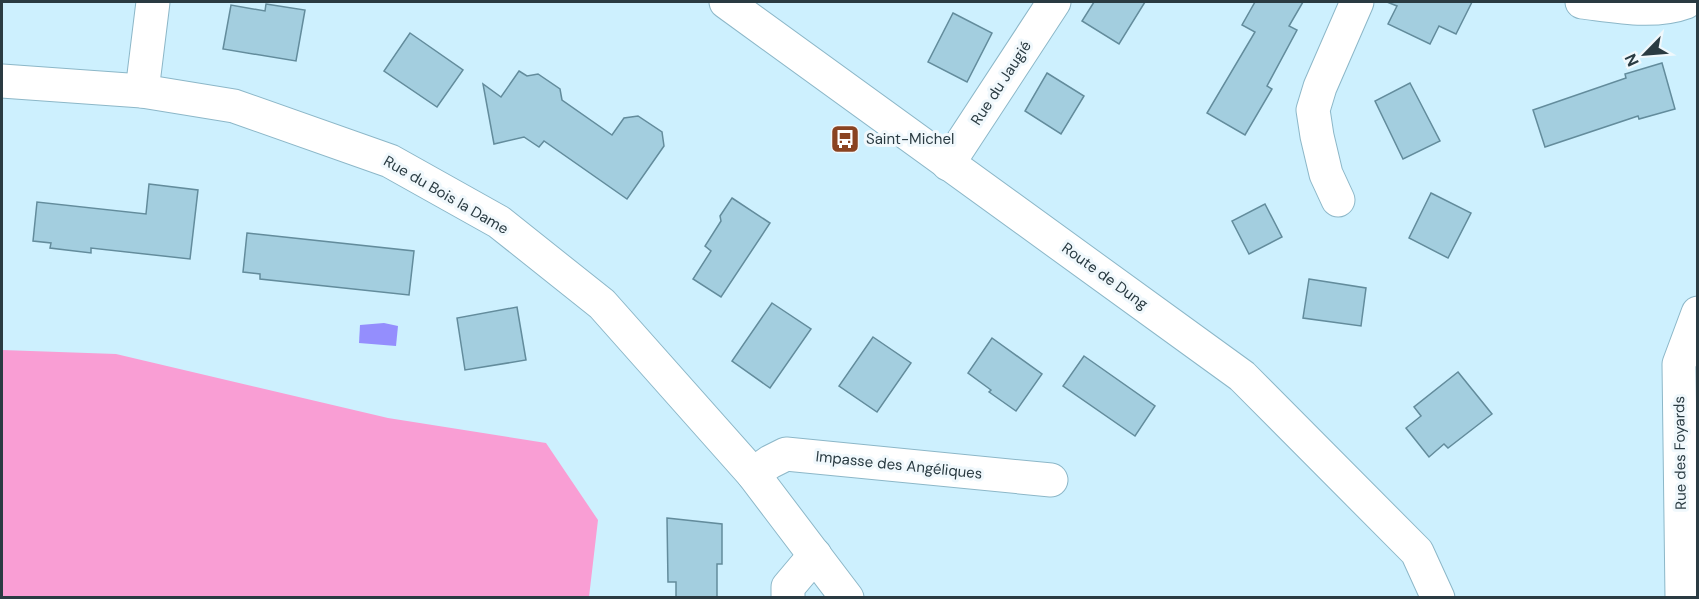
<svg xmlns="http://www.w3.org/2000/svg" width="1699" height="599" font-family="'DM Sans',sans-serif">
	<style>
		.green { fill: #f99ed4 }
		.water { fill: #948efd }
		.building { fill: #a3cedf; stroke: #638c9c; stroke-width: 1.5 }
		.lines { fill: none; stroke-linecap: round; stroke-linejoin: round }
		.minor-casing { stroke: #8cb7c8; stroke-width: 35 }
		.tertiary-casing { stroke: #8cb7c8; stroke-width: 35 }
		.minor { stroke: #fff; stroke-width: 33 }
		.tertiary { stroke: #fff; stroke-width: 33 }
		.labels { text-anchor: middle; stroke-width: 6; stroke-linejoin: round; paint-order: stroke }
		.street-label { font-size: 15px; fill: #2a3b42; stroke: #f0f8fc }
		.poi-label { font-size: 15px; fill: #2a3b42; stroke: #f0f8fc; text-anchor: start }
	</style>
	<rect width="100%" height="100%" fill="#cdf0fe"/>
	<path class="green" d="M2 350 116 354 388 418 546 443 598 520 589 597H2Z"/>
	<path class="water" d="M384 323 398 326 396 346 359 343 360 325Z"/>
	<g class="building">
		<path d="M1094 2H1145L1119 44 1082 21Z"/>
		<path d="M1255 2H1303L1289 26 1297 30 1267 86 1272 89 1245 135 1207 113 1255 32 1242 25Z"/>
		<path d="M1387 2H1472L1456 34 1439 26 1430 44 1388 24 1397 6Z"/>
		<path d="M266 4 305 10 296 61 223 49 231 5 265 11Z"/>
		<path d="M953 13 992 33 967 82 928 62Z"/>
		<path d="M410 33 463 70 437 107 384 71Z"/>
		<path d="M1662 63 1675 109 1639 119 1638 116 1545 147 1533 110 1626 78 1625 74Z"/>
		<path d="M519 71 527 76 538 74 560 89 562 100 612 135 624 118 638 116 662 132 664 146 627 199 544 141 539 147 524 137 494 144 483 84 501 97Z"/>
		<path d="M1047 73 1084 96 1061 134 1025 111Z"/>
		<path d="M1410 83 1440 141 1403 159 1375 101Z"/>
		<path d="M149 184 198 190 190 259 91 248V253L50 248 51 243 33 241 37 202 146 214Z"/>
		<path d="M1431 193 1471 213 1448 258 1409 238Z"/>
		<path d="M732 198 770 223 721 297 693 279 711 251 705 246 721 221 720 216Z"/>
		<path d="M1265 204 1282 237 1249 254 1232 221Z"/>
		<path d="M247 233 414 251 409 295 260 279V274L243 272Z"/>
		<path d="M1309 279 1366 288 1361 326 1303 318Z"/>
		<path d="M772 303 811 329 770 388 732 361Z"/>
		<path d="M517 307 526 360 465 370 457 318Z"/>
		<path d="M873 337 911 363 877 412 839 386Z"/>
		<path d="M992 338 1042 374 1016 411 989 392 991 390 968 373Z"/>
		<path d="M1084 356 1155 406 1135 436 1063 386Z"/>
		<path d="M1458 372 1492 414 1448 448 1444 444 1429 457 1406 428 1421 416 1414 407Z"/>
		<path d="M667 518 722 524V564H717V597H676V582H668Z"/>
	</g>
	<g class="lines">
		<g class="minor-casing">
			<g id="minor">
				<path d="M1582 2C1615 6 1654 14 1686 2"/>
				<path d="M2 81 142 91 234 106 390 161 499 222 602 304 753 474 847 598"/>
				<path d="M142 91 153 2"/>
				<path d="M948 164 1054 2"/>
				<path d="M1338 200 1326 174 1317 136 1313 110 1320 87 1357 2"/>
				<path d="M753 474 770 462 786 454 1051 480"/>
				<path d="M788 598V587L815 555"/>
				<path d="M1682 598 1679 364 1698 313"/>
			</g>
		</g>
		<g class="tertiary-casing">
			<path id="tertiary" d="M726 2 1242 376 1417 552 1438 598"/>
		</g>
		<use href="#minor" class="minor"/>
		<use href="#tertiary" class="tertiary"/>
	</g>
	<defs>
		<g id="bus-square" transform="scale(1.5)"><rect x="-9" y="-9" width="18" height="18" rx="4" fill="#8a4321" stroke="#f0f8fc"/><path d="M-5-6H5V4H4V6H2V4H-2V6H-4V4H-5ZM-3.5-4V0h7V-4ZM-3.5 1.2v1.5H-2V1.2ZM2 1.2v1.5H3.5V1.2Z" fill="#fff"/></g>
	</defs>
	<g fill-rule="evenodd">
		<use href="#bus-square" x="845" y="139"/>
	</g>
	<g class="labels">
		<g class="street-label">
			<text transform="translate(1001 83) rotate(-57)" y="5">Rue du Jaugié</text>
			<text transform="translate(446 195) rotate(30)" y="5">Rue du Bois la Dame</text>
			<text transform="translate(1105 276) rotate(36)" y="5">Route de Dung</text>
			<text transform="translate(1680 453) rotate(-91)" y="5">Rue des Foyards</text>
			<text transform="translate(899 465) rotate(6)" y="5">Impasse des Angéliques</text>
		</g>
		<g class="poi-label">
			<text x="866" y="144">Saint-Michel</text>
		</g>
	</g>
	<rect width="1699" height="599" fill="none" stroke="#2a3b42" stroke-width="6"/>
	<g transform="translate(1645 54) rotate(245)" stroke="#f0f8fc" stroke-width="4.5" paint-order="stroke">
	<path d="M0-4.5L10 22L0 15L-10 22Z" fill="#2a3b42"/>
	<text y="-9" font-size="16" font-weight="bold" text-anchor="middle" fill="#2a3b42">N</text>
	</g>
</svg>
